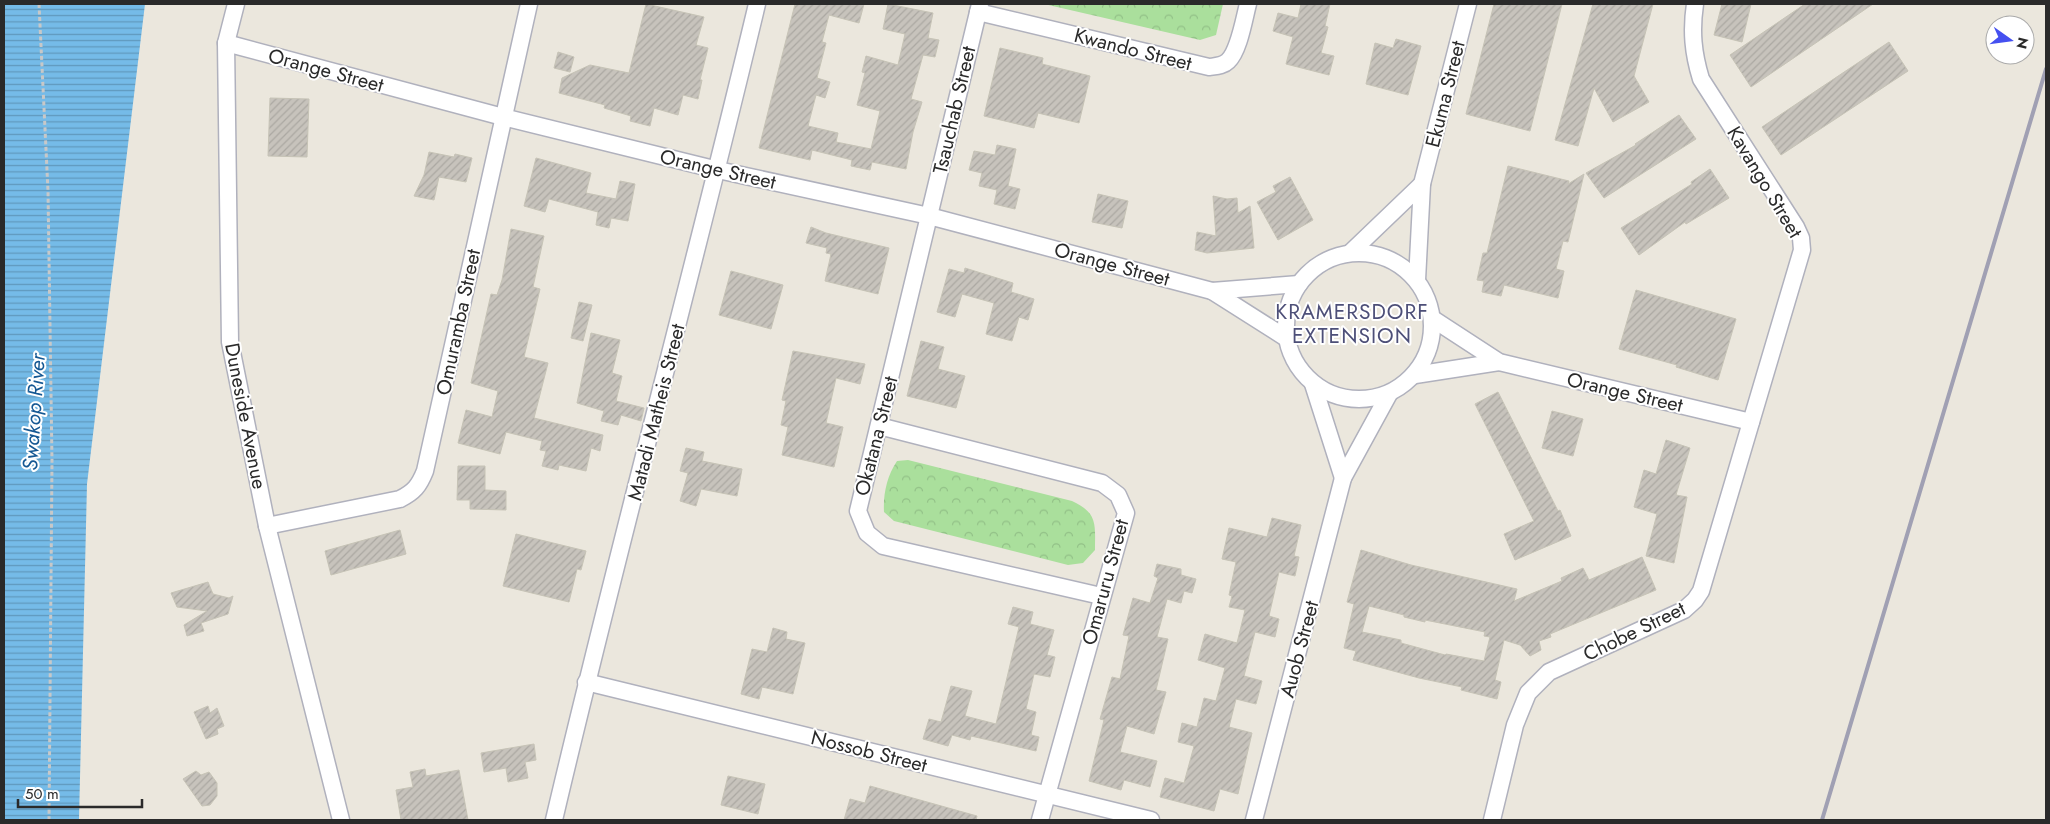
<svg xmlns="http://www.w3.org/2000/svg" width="2050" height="824" font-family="Jost,sans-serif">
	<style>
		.park { fill: url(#park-crowns) }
		.water { fill: url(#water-rules) }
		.building { fill: url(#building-hatch); stroke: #c6c3b6; fill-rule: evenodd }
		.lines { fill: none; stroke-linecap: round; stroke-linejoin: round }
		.street-casing { stroke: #b0b1bd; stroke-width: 19 }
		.path { stroke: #c8c8c8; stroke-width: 3; stroke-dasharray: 4 2.5; stroke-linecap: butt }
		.street { stroke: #fff; stroke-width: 16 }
		.rail { stroke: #a0a0b3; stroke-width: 4 }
		.labels { text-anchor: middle; stroke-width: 4; stroke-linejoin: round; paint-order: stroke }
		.street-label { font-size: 20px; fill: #2a2a2a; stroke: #fff }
		.neighbourhood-label { font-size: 21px; letter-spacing: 1px; fill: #4d4f78; stroke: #fff }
		.water-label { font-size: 21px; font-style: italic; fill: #155893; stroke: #fff }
	</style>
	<defs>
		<pattern id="park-crowns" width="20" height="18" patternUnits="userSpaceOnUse" patternTransform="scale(1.25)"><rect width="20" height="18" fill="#aadf9c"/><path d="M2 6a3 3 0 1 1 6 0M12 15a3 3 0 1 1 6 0" fill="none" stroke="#92c087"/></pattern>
		<pattern id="water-rules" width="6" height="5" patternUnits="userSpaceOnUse" patternTransform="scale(1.25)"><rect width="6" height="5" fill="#75bbe8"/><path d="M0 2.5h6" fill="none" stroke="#6098bc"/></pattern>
		<pattern id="building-hatch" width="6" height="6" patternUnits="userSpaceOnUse" patternTransform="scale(1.25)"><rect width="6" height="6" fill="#c7c3bc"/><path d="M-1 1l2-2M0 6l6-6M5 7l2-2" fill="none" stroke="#aba8a2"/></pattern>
	</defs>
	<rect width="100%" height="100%" fill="#ebe7dd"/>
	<g class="park">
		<path d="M1044 4H1223L1216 35 1200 40Z"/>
		<path d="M908 460 1072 501C1098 513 1095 524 1095 550L1083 563 1068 565 894 521 884 512C883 494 887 476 897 461Z"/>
	</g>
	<path class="water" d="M4 4H145L87 484 79 820H4Z"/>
	<g class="building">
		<path d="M646 4 704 17 696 45 708 48 700 80H702L698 99 683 95 678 115 654 108 650 126 630 121 631 116 604 108 605 105 559 93 562 78 590 65 629 73Z"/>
		<path d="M795 4H864L859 23 829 15 822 42 826 43 817 78 830 82 825 98 816 95 808 126 838 133 836 142 871 149 880 111 857 105 865 73 862 72 866 56 898 65 905 34 883 29 888 4 933 13 928 38 939 40 935 57 923 55 911 99 922 102 913 132 906 169 872 162 870 170 851 166 852 160 812 150 810 160 759 148Z"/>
		<path d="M1301 4H1330L1325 26 1328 27 1321 53 1334 56 1329 75 1286 64 1293 37 1273 31 1278 13 1298 18Z"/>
		<path d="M1494 4H1562L1530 131 1466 114Z"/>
		<path d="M1593 4H1653L1634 76 1649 102 1613 122 1594 88 1578 146 1555 140Z"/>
		<path d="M1722 4H1751L1742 42 1714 35Z"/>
		<path d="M1805 4H1873L1751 87 1730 55Z"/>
		<path d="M1396 39 1421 46 1408 95 1366 84 1375 43 1393 48Z"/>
		<path d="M1889 42 1908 71 1781 155 1762 127Z"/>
		<path d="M1000 48 1043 58 1042 64 1090 76 1079 123 1038 113 1034 128 984 116Z"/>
		<path d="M558 52 574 57 570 72 554 68Z"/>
		<path d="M270 98 309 99 307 157 268 156Z"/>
		<path d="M1679 115 1696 139 1604 198 1586 173 1636 145 1635 144Z"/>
		<path d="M997 145 1016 149 1008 186 1020 189 1015 209 994 204 997 190 979 186 982 173 969 170 974 151 995 155Z"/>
		<path d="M429 152 454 157 455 154 472 158 466 182 439 177 434 200 414 196 424 175Z"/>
		<path d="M536 158 591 173 586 193 616 199 620 181 635 184 628 221 611 218 609 228 596 225 598 212 549 199 545 212 524 206Z"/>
		<path d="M1508 166 1569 181 1568 184 1584 174 1568 242 1563 241 1556 269 1564 271 1558 298 1504 285 1501 296 1482 292 1484 281 1477 280 1483 253H1487Z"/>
		<path d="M1710 169 1729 198 1686 224 1685 222 1639 255 1621 228 1692 184 1691 182Z"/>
		<path d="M1290 177 1313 220 1278 240 1257 202 1276 192 1273 186Z"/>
		<path d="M1098 194 1128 201 1122 228 1092 222Z"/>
		<path d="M1213 196 1227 199 1237 198 1238 213 1250 206 1254 248 1207 253 1195 250 1197 232 1216 236Z"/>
		<path d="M811 227 826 233 889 248 878 294 825 281 831 254 826 253 827 248 806 243Z"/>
		<path d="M511 229 544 236 533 287 540 289 524 357 548 363 534 418 603 435 600 451 591 448 586 471 559 465 558 470 542 466 546 451 540 450 542 441 506 432 500 454 458 443 466 410 492 417 498 391 471 383 491 294 497 295 502 280Z"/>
		<path d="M965 268 1013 283 1011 292 1034 299 1028 320 1019 317 1012 341 986 334 994 303 962 294 955 317 937 312 949 269 964 273Z"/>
		<path d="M731 271 783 285 771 329 719 315Z"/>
		<path d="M1636 290 1736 319 1718 380 1676 367 1677 365 1619 349Z"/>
		<path d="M579 302 592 305 583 341 571 338Z"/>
		<path d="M591 333 620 340 612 373 622 376 616 401 644 408 641 421 621 415 618 425 601 421 604 411 577 403Z"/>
		<path d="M921 341 944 347 938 369 965 376 956 408 907 396Z"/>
		<path d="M793 351 865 364 860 384 836 378 826 423 843 427 834 467 782 455 788 427 781 425 786 401 782 400Z"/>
		<path d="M1498 392 1558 511 1560 510 1571 536 1515 560 1504 534 1534 521 1475 404Z"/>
		<path d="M1552 411 1583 419 1573 456 1542 448Z"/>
		<path d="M1666 440 1690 448 1676 495 1687 497 1674 563 1646 556 1657 514 1634 507 1644 470 1656 474Z"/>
		<path d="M686 448 704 452 702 461 742 469 737 496 701 489 696 506 680 501 688 473 680 471Z"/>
		<path d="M458 466H485V490L506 491V510L470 509V500H457Z"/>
		<path d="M1272 518 1301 525 1294 556 1299 557 1295 576 1279 572 1269 616 1279 619 1275 637 1255 632 1244 676 1262 681 1256 704 1236 699 1229 727 1252 733 1238 794 1220 789 1214 811 1160 797 1165 778 1184 783 1194 746 1178 742 1182 723 1197 727 1204 698 1216 701 1225 668 1198 660 1205 634 1237 643 1245 610 1229 607 1232 596 1229 595 1236 562 1222 559 1229 528 1267 537Z"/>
		<path d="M400 530 406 554 331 575 325 551Z"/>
		<path d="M516 534 586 551 581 570 577 569 569 602 503 586Z"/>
		<path d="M1361 550 1411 565 1517 589 1514 601 1562 581 1561 578 1583 568 1589 580 1642 557 1656 590 1550 634 1551 637 1539 641 1541 650 1530 656 1520 645 1504 640 1495 680 1501 682 1497 699 1461 690 1462 687 1419 678 1353 660 1356 651 1344 648 1354 604 1347 602ZM1369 606 1404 615V617L1425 622V620L1485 632 1484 636 1490 637 1484 661 1446 654 1445 655 1401 643V640L1362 632Z"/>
		<path d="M1157 564 1181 569V575L1196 579 1192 593 1184 591 1181 603 1167 599 1157 637 1168 639 1156 690 1166 692 1154 734 1127 726 1120 752 1157 761 1150 787 1124 780 1121 790 1089 781 1104 720 1100 719 1112 677 1120 679 1129 636 1123 635 1133 598 1150 603 1158 578 1154 576Z"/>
		<path d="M208 582 213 594 229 598 233 596 228 614 201 623 204 631 187 636 184 625 207 611 177 607 171 593Z"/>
		<path d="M1013 607 1033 612 1030 624 1054 630 1047 655 1055 657 1050 677 1034 674 1026 709 1036 712 1031 735 1039 737 1036 751 971 736 970 740 952 735 948 746 923 739 929 719 941 722 951 686 972 691 965 716 996 724 1019 627 1008 624Z"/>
		<path d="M773 628 787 632 786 639 805 643 793 694 762 687 759 699 741 694 752 649 767 652Z"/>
		<path d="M208 706 210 713 217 708 224 726 217 729 218 734 206 739 194 712Z"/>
		<path d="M534 744 536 760 525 762 528 778 508 782 506 768 484 772 481 753Z"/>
		<path d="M425 769 426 776 459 770 468 820H401L396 790 413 787 410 772Z"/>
		<path d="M196 771 201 775 209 772 217 783V796L210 805 202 806 183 779Z"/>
		<path d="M728 776 765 784 758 814 721 805Z"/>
		<path d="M870 786 977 816 976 820H844L850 799 865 803Z"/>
	</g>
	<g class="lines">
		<g class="street-casing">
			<g id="street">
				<path d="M236 4 226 43 230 342 267 526 341 820"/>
				<path d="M980 4 858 511 867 533 883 546 1101 596"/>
				<path d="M978 12 1209 67C1216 66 1223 66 1228 61 1239 51 1244 19 1248 4"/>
				<path d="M226 43 503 117 718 170 929 216 1212 291"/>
				<path d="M1422 184 1468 4"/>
				<circle cx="1359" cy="326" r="73"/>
				<path d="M1350 253 1422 184 1417 280"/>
				<path d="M1433 319 1499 362 1751 422"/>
				<path d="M1286 338 1212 291 1299 284"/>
				<path d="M1415 375 1499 362"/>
				<path d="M1313 384 1343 478 1389 394"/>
				<path d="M879 426 1102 483 1118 495 1126 513 1040 820"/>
				<path d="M267 526 400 499C414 492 419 486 425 471L529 4"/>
				<path d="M586 682 1151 820"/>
				<path d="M554 820C618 547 692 277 757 4"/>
				<path d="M1254 820 1343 478"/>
				<path d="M1492 820 1515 725 1528 693 1549 672 1684 610 1695 600 1701 591 1802 250 1801 238 1796 227 1701 79C1693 53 1691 31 1695 4"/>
			</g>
		</g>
		<path class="path" d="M39 4 48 191 52 461 49 820"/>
		<use href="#street" class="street"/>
		<path class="rail" d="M1822 820 2046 69"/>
	</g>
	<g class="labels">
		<g class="street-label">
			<text transform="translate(1133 49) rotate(14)" y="7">Kwando Street</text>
			<text transform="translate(326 70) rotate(15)" y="7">Orange Street</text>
			<text transform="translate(1445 94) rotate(-76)" y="7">Ekuma Street</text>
			<text transform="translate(954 110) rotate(-77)" y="7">Tsauchab Street</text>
			<text transform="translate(718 169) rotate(13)" y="7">Orange Street</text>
			<text transform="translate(1765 182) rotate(59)" y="7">Kavango Street</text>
			<text transform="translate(1112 264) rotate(15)" y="7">Orange Street</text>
			<text transform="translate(458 322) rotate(-78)" y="7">Omuramba Street</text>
			<text transform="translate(1625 392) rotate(13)" y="7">Orange Street</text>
			<text transform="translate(656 412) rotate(-76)" y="7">Matadi Matheis Street</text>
			<text transform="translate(246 416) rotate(79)" y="7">Duneside Avenue</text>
			<text transform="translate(876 436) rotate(-76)" y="7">Okatana Street</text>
			<text transform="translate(1105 582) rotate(-75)" y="7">Omaruru Street</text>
			<text transform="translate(1634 631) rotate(-26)" y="7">Chobe Street</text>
			<text transform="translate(1299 649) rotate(-75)" y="7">Auob Street</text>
			<text transform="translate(869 751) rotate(14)" y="7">Nossob Street</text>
		</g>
		<g class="neighbourhood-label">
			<text x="1352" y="319">KRAMERSDORF<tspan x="1352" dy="24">EXTENSION</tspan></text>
		</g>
		<g class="water-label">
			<text transform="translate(34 412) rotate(-86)" y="7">Swakop River</text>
		</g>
	</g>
	<rect width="2050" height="824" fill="none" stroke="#2a2a2a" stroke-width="10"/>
	<g transform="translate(2010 40) rotate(104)"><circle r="24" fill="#ffffff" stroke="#aaaaaa"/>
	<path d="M0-4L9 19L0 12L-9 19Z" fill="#4550f0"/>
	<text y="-8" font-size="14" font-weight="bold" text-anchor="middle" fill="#2a2a2a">N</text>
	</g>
	<path d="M18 799v8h124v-8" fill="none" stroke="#2a2a2a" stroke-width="2.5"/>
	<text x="25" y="799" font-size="15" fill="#2a2a2a" stroke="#ffffff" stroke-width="4" paint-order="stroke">50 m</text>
</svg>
